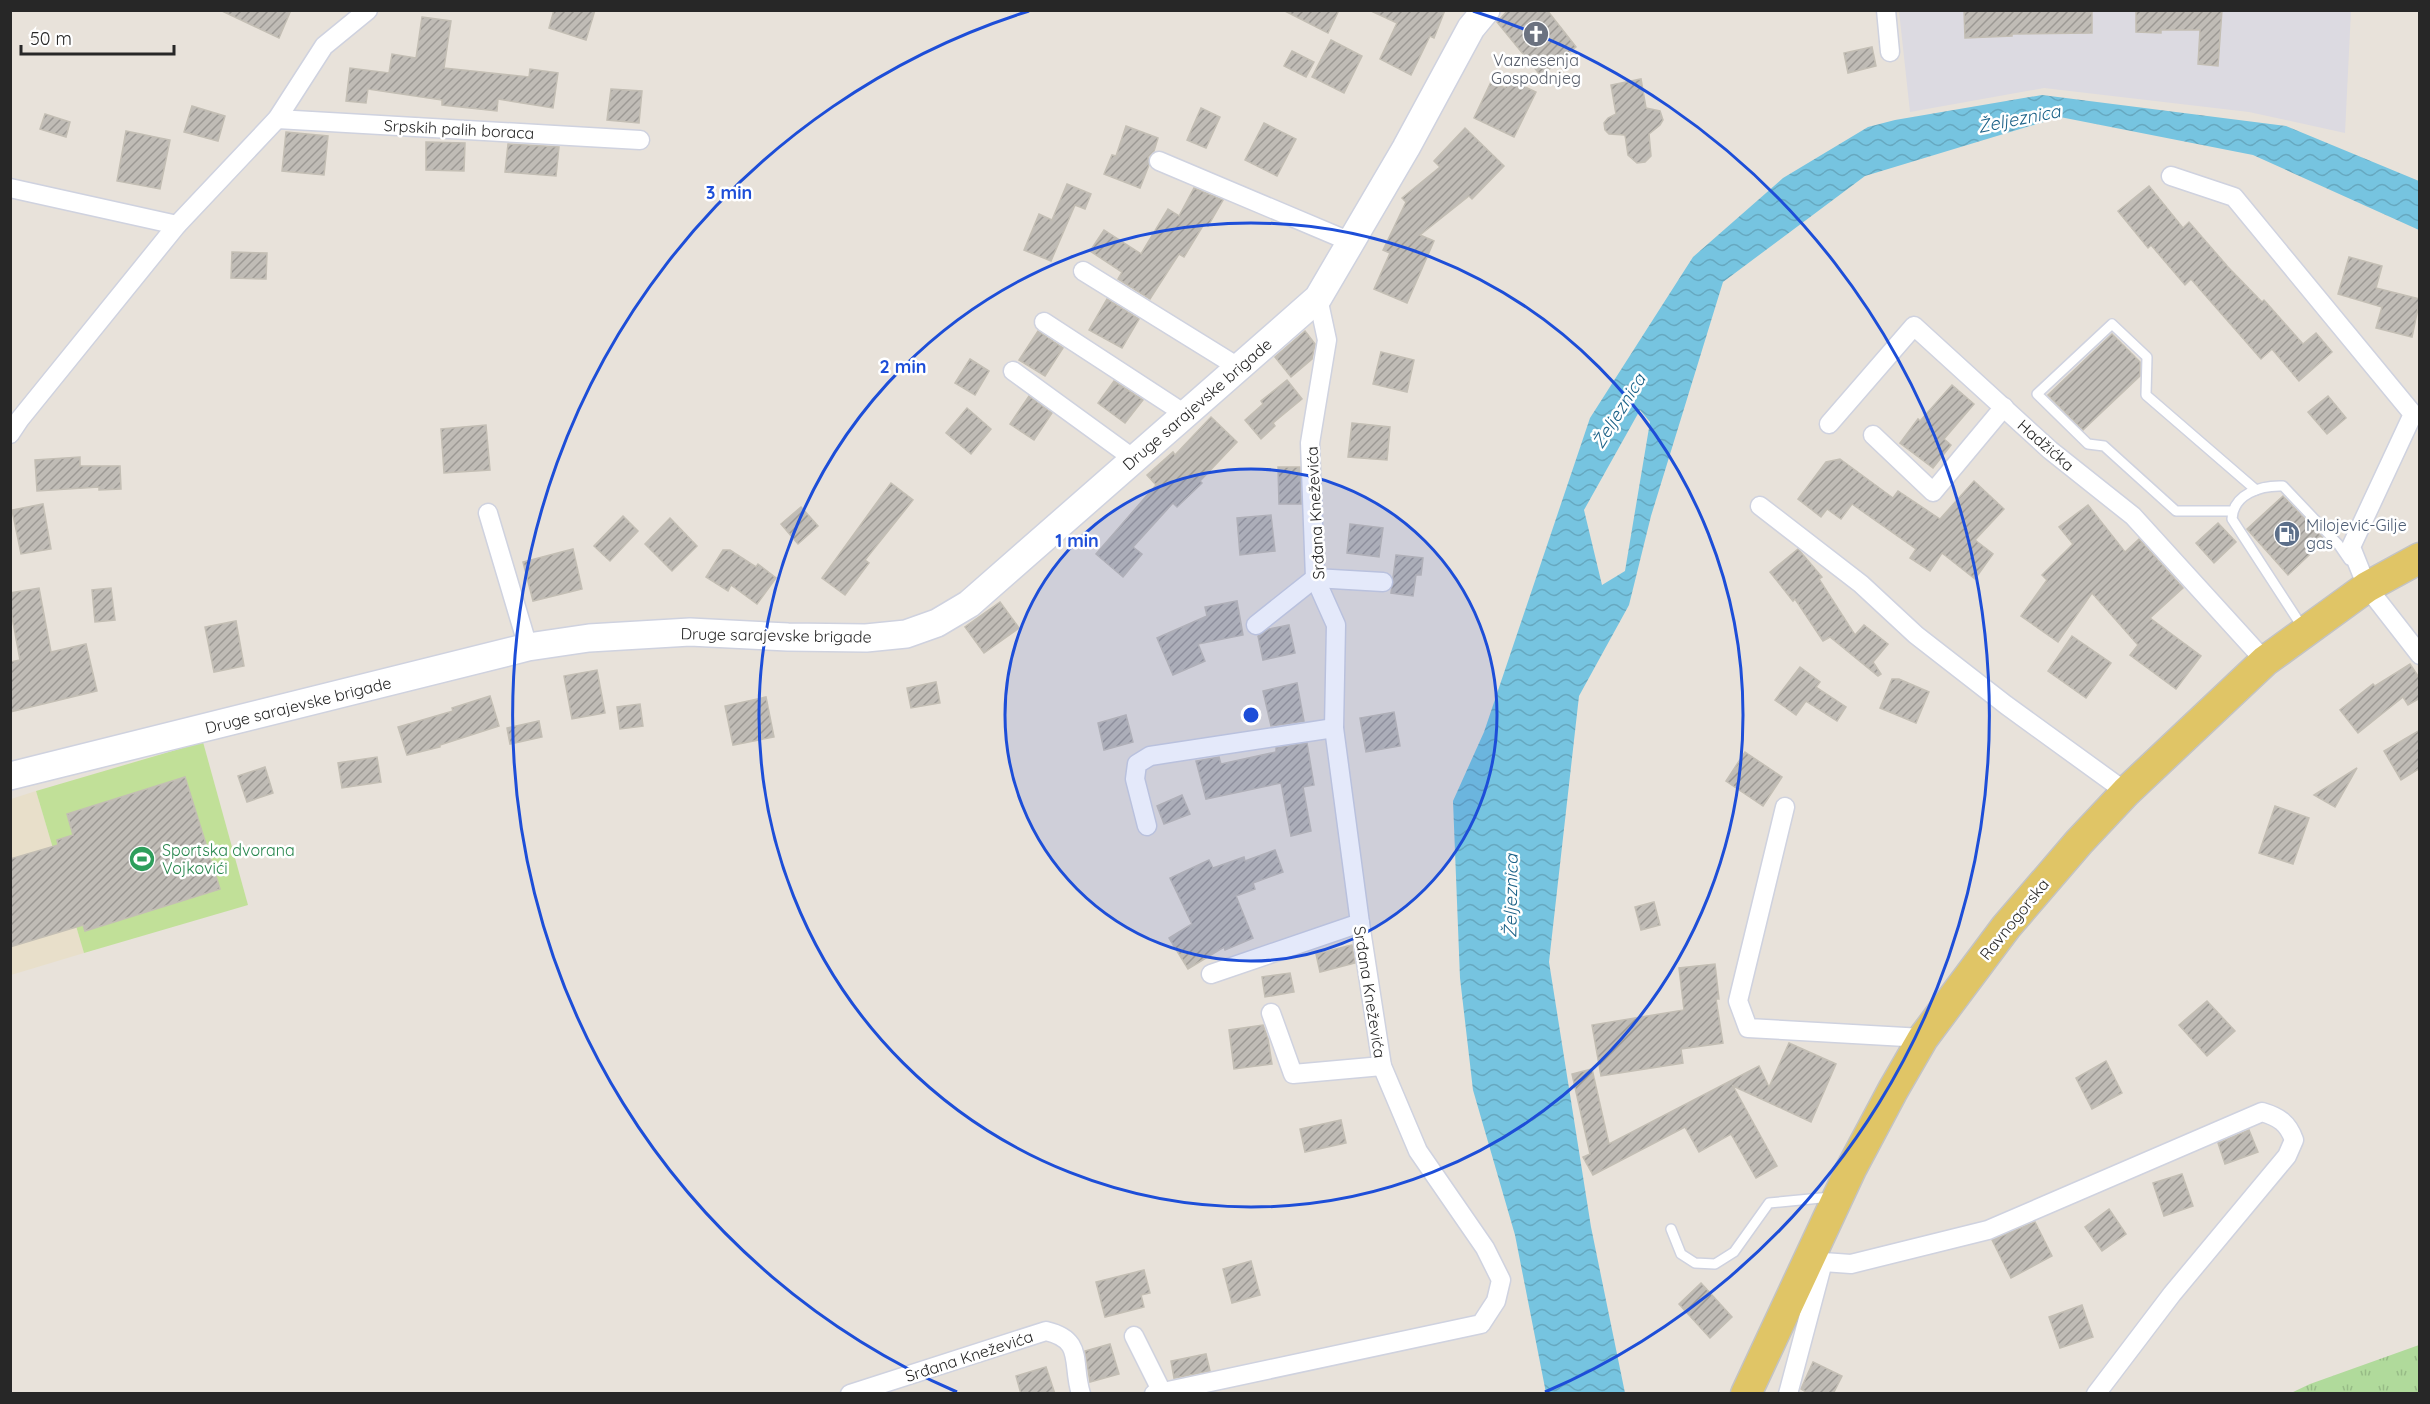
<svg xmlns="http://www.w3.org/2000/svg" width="2430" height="1404" font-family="Quicksand,sans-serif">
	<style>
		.industrial { fill: #dcdae1 }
		.education { fill: #e8dfca }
		.grass { fill: url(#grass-tufts) }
		.pitch { fill: #c1e098 }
		.water { fill: url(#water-waves); fill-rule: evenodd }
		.building { fill: url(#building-hatch); stroke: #c3beb4; stroke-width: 1.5 }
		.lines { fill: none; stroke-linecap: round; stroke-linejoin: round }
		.lane-casing { stroke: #cfd2df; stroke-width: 12 }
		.street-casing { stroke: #cfd2df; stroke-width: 21 }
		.secondary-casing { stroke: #cfd2df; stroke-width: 30 }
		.primary-casing { stroke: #c3c3c3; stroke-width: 33 }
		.lane { stroke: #fff; stroke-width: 9 }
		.street { stroke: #fff; stroke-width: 18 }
		.secondary { stroke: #fff; stroke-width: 27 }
		.primary { stroke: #e0c566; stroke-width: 30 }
		.ring { fill: none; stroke: #1d4ed8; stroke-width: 3 }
		.labels { text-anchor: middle; stroke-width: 5; stroke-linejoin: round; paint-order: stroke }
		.worship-label { font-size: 16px; fill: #5b616d; stroke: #fff }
		.street-label { font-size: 16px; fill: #272727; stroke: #fff }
		.service-label { font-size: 16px; fill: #4e5e75; stroke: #fff; text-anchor: start }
		.leisure-label { font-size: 16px; fill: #27864d; stroke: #fff; text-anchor: start }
		.water-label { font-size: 18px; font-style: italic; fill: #1b6187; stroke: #fff }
		.centre { fill: #1d4ed8; stroke: #fff; stroke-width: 3 }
		.ring-label { font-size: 18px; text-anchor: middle; font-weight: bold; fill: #1d4ed8; stroke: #fff; stroke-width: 5; stroke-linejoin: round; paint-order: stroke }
	</style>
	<defs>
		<pattern id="grass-tufts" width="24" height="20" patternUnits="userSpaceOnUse" patternTransform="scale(1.5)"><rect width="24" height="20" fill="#b0da9b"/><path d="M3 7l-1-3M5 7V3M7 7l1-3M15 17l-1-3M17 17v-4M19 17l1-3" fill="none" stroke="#97bb86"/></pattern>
		<pattern id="water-waves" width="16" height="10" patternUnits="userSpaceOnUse" patternTransform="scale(1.5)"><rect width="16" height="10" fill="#76c4e0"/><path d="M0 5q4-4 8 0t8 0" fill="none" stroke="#66a8c0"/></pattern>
		<pattern id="building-hatch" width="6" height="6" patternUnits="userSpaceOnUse" patternTransform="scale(1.5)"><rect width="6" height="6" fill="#c0bcb6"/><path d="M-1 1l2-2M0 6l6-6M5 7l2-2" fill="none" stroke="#9c9994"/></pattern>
	</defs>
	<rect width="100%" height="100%" fill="#e8e2da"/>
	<path class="industrial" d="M1899 11H2351L2345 133 2249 112 2044 88 1910 112Z"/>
	<path class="education" d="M36 791 84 953 11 975V799Z"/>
	<path class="grass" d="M2419 1345V1393H2291L2310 1384Z"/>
	<path class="pitch" d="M203 742 248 905 84 953 36 791Z"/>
	<path class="water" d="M2042 95 2286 126 2419 181V230L2253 155 2060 117 1865 176 1723 282 1651 516 1629 605 1579 696 1549 962 1591 1227 1625 1393H1546L1515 1235 1473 1090 1460 978 1453 801 1484 732 1590 418 1693 257 1783 178 1868 127 1895 120ZM1640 410 1650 422 1625 571 1602 585 1584 510Z"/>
	<g class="building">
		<path d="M220 10H291L279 38Z"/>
		<path d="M554 10H595L586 40 549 28Z"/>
		<path d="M1283 10H1339L1328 33Z"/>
		<path d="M1369 10H1445L1434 38 1430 36 1411 75 1380 59 1397 23Z"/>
		<path d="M1508 10H1547L1576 47 1541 76 1497 22Z"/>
		<path d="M1964 10H2092V33L2012 34V36L1965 38Z"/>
		<path d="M2136 10H2222L2218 66 2198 64 2200 30H2161V33L2136 32Z"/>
		<path d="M422 17 451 21 444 68 529 77 530 69 558 73 553 108 498 99 497 111 442 105V100L368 89 366 103 346 101 350 68 389 73 392 54 416 58Z"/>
		<path d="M1331 40 1362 56 1344 93 1312 77Z"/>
		<path d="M1872 47 1876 66 1848 73 1844 53Z"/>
		<path d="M1292 51 1314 62 1306 77 1284 66Z"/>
		<path d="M1509 79 1536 92 1514 137 1474 118 1491 82 1505 88Z"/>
		<path d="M1641 79 1646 108 1660 111 1663 120 1660 125 1649 134 1651 156 1645 162 1637 163 1628 155 1625 135 1609 134 1605 130 1604 123 1608 118 1616 114 1611 85Z"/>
		<path d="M611 89 642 91 639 123 607 120Z"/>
		<path d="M192 106 225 116 218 141 184 132Z"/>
		<path d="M1201 108 1220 117 1206 148 1187 140Z"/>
		<path d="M45 114 70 122 66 137 40 129Z"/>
		<path d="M1264 123 1296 139 1277 176 1245 160Z"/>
		<path d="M1126 126 1158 138 1154 151 1148 157 1149 165 1140 188 1104 174 1112 155 1116 156Z"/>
		<path d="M1465 128 1504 166 1472 199 1469 196 1420 235 1434 241 1407 303 1374 289 1390 253 1383 250 1406 202 1402 198 1440 167 1434 161Z"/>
		<path d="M126 131 170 140 160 189 117 181Z"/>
		<path d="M286 132 328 136 324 175 282 171Z"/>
		<path d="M426 142 465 143 464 171 426 170Z"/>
		<path d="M508 144 559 147 556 176 505 172Z"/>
		<path d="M1067 184 1091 194 1085 209 1075 205 1051 261 1024 250 1039 214 1052 220Z"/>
		<path d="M2149 186 2183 228 2189 222 2228 267 2262 302 2264 300 2303 344 2316 333 2332 352 2299 381 2272 349 2261 359 2191 279 2185 285 2151 245 2148 248 2118 211Z"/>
		<path d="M1194 188 1223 200 1208 226 1204 224 1184 257 1179 254 1150 299 1118 279 1122 272 1090 251 1104 230 1141 254 1168 209 1179 216Z"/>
		<path d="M232 252 267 253 266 279 231 278Z"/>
		<path d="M2349 257 2382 266 2376 288 2420 299 2412 337 2376 328 2382 307 2338 294Z"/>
		<path d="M1107 299 1139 319 1122 348 1089 330Z"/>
		<path d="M1038 331 1063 348 1045 376 1019 360Z"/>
		<path d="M1305 331 1315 344 1312 359 1291 377 1275 357Z"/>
		<path d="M2112 334 2140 362V376L2083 430 2048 395Z"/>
		<path d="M1381 352 1414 360 1407 392 1373 384Z"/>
		<path d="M970 359 989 371 975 395 955 383Z"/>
		<path d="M1287 380 1302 399 1273 423 1275 426 1261 439 1245 420 1263 404 1261 401Z"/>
		<path d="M1114 381 1143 400 1125 423 1098 403Z"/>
		<path d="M1952 385 1974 404 1944 439 1951 445 1933 468 1900 443 1918 419 1920 421Z"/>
		<path d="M1029 396 1052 413 1034 440 1010 424Z"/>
		<path d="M2328 396 2346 418 2327 434 2308 412Z"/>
		<path d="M967 408 991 429 971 454 946 433Z"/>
		<path d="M1211 417 1237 442 1200 481 1202 483 1177 507 1173 503 1133 547 1142 554 1123 577 1096 554 1156 485 1147 475 1173 452 1175 455Z"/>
		<path d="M1352 423 1390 427 1387 460 1348 457Z"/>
		<path d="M486 425 490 470 444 473 441 429Z"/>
		<path d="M80 457V466H120L121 489 99 490V487L37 491 35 460Z"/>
		<path d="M1840 459 1893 498 1898 491 1940 519 1974 481 2004 509 1975 540 1993 554 1975 579 1942 553 1930 571 1910 558 1916 549 1852 504 1841 519 1827 509 1821 517 1798 499 1826 462Z"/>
		<path d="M1278 467H1300L1301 504H1279Z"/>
		<path d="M891 483 913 500 865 560 869 563 845 595 822 578Z"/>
		<path d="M2283 496 2325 540 2288 575 2247 529Z"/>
		<path d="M43 504 51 549 21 554 12 510Z"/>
		<path d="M2088 505 2125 552 2139 539 2183 588 2150 618 2201 656 2176 689 2130 655 2138 645 2092 593 2058 642 2021 616 2047 580 2042 575 2073 544 2059 527Z"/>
		<path d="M801 507 818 526 798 544 781 524Z"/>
		<path d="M1271 515 1275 551 1240 555 1237 518Z"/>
		<path d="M623 516 638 531 610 561 594 546Z"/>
		<path d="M670 518 697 546 672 571 645 544Z"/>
		<path d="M2218 523 2236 542 2214 563 2196 543Z"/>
		<path d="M1350 524 1383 528 1379 557 1347 553Z"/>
		<path d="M573 549 582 589 533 601 523 562Z"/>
		<path d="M1798 549 1822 577 1819 579 1855 635 1864 625 1888 644 1873 662 1881 674 1878 676 1830 637 1823 641 1795 599 1793 601 1770 572Z"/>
		<path d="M723 550H730L756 567 758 564 776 578 757 604 731 585 728 591 706 577Z"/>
		<path d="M1396 555 1423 558 1421 575H1416L1413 596 1391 593Z"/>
		<path d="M39 588 51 652 86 644 97 691 10 712V662L20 660 10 606V593Z"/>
		<path d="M111 588 115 620 95 622 92 590Z"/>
		<path d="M1237 601 1243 635 1198 644 1205 661 1173 675 1157 638 1207 616 1205 607Z"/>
		<path d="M1000 602 1019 628 984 653 965 627Z"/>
		<path d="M236 621 244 666 214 672 205 627Z"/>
		<path d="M1289 625 1295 653 1263 660 1258 636 1269 629Z"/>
		<path d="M2072 636 2111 663 2086 698 2048 671Z"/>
		<path d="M2410 664 2420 679V698L2408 705 2403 697 2358 733 2340 710 2373 684 2375 686Z"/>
		<path d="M1800 667 1820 682 1816 687 1846 707 1837 721 1806 701 1796 715 1775 700Z"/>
		<path d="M597 670 605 713 572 719 564 676Z"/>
		<path d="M1892 679H1899L1929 692 1916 723 1880 708Z"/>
		<path d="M936 682 940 703 911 708 907 688Z"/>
		<path d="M1297 683 1304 721 1271 726 1263 691Z"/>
		<path d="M490 696 499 726 440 745V747L407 755 398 727 453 711 452 708Z"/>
		<path d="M766 697 774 737 733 745 725 706Z"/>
		<path d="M640 704 643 726 620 729 617 707Z"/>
		<path d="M1394 712 1400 746 1366 752 1360 718Z"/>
		<path d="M1126 715 1133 742 1104 750 1098 723Z"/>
		<path d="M539 721 542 737 510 744 507 728Z"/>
		<path d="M2420 730V768L2401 780 2384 751Z"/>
		<path d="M1307 743 1314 785 1303 787 1311 831 1291 836 1281 783 1206 799 1196 761 1219 757 1221 764 1276 752V748Z"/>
		<path d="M1745 752 1782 777 1763 806 1726 781Z"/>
		<path d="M377 757 381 782 342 788 338 763Z"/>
		<path d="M265 767 273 793 247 802 238 776Z"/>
		<path d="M2357 768 2335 807 2314 795Z"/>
		<path d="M185 777 220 889 85 931 83 925 10 947V859L58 845 57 840 73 835 67 814Z"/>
		<path d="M1182 795 1190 814 1164 824 1157 806Z"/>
		<path d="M2275 806 2309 818 2293 864 2259 853Z"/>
		<path d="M1275 850 1283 872 1253 883 1255 889 1236 896 1253 938 1225 950 1224 947 1188 969 1169 938 1192 924 1170 878 1209 860 1213 868 1244 857 1245 861Z"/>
		<path d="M1654 902 1660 925 1641 930 1635 907Z"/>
		<path d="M1352 945 1355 963 1320 972 1316 954Z"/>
		<path d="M1715 964 1719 999H1716L1723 1043 1681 1049 1683 1063 1601 1076 1592 1025 1684 1010 1679 968Z"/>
		<path d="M1290 973 1294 992 1265 997 1262 977Z"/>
		<path d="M2207 1001 2235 1031 2207 1056 2179 1025Z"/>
		<path d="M1263 1025 1268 1039 1272 1064 1234 1069 1229 1030Z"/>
		<path d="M1789 1043 1836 1064 1811 1122 1733 1086 1777 1166 1756 1178 1731 1134 1699 1152 1685 1127 1593 1175 1583 1157 1590 1154 1572 1074 1592 1069 1609 1144 1759 1066 1769 1087Z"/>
		<path d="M2106 1061 2122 1093 2092 1109 2076 1078Z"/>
		<path d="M1341 1120 1346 1143 1305 1152 1300 1129Z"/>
		<path d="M2249 1130 2258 1152 2225 1164 2218 1143Z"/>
		<path d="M2182 1174 2193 1206 2164 1216 2153 1183Z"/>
		<path d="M2109 1209 2126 1234 2102 1251 2085 1227Z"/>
		<path d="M2035 1222 2052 1256 2011 1278 1992 1240Z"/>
		<path d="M1251 1261 1260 1295 1232 1303 1223 1269Z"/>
		<path d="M1144 1270 1150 1293 1141 1295 1144 1307 1105 1317 1096 1282Z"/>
		<path d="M1701 1283 1732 1317 1710 1338 1679 1304Z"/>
		<path d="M2082 1305 2093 1337 2060 1348 2049 1317Z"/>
		<path d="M1110 1344 1119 1374 1090 1382 1085 1351Z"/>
		<path d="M1206 1354 1210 1371 1174 1378 1171 1361Z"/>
		<path d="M1813 1362 1842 1376 1833 1394H1809L1801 1389Z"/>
		<path d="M1046 1367 1055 1394H1021L1016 1376Z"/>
	</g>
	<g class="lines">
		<g class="lane-casing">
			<g id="lane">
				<path d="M2232 511H2176L2104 446 2088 444 2037 394 2112 324 2147 357 2146 395 2256 490"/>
				<path d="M2303 628 2232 519C2233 494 2261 485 2283 486L2338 544 2349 560"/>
				<path d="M1671 1229 1681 1254 1695 1263 1715 1264 1734 1252 1769 1203 1831 1197"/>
			</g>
		</g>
		<g class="street-casing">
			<g id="street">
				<path d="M1886 10 1890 52"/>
				<path d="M277 119 640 140"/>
				<path d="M1159 161 1351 242"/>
				<path d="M2171 176 2234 197 2413 414 2351 547 2367 587 2420 655"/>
				<path d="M10 188 177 225"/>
				<path d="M1083 271 1238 367"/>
				<path d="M1044 322 1185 414"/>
				<path d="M1013 371 1134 459"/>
				<path d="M1829 424 1914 326 2050 450 2133 516 2265 661"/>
				<path d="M10 434 20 419 177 225 277 119 324 46 368 10"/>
				<path d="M1873 435 1933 492 2004 407"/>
				<path d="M1760 506 1861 584 1916 635 2006 705 2126 792"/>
				<path d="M488 513 528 647"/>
				<path d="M1256 625 1315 578 1383 582"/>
				<path d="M1785 807 1738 1001 1748 1028 1923 1038"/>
				<path d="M1147 826 1135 779 1137 764 1150 756 1334 728"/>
				<path d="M1211 974 1360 923"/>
				<path d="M1271 1013 1293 1074 1382 1066"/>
				<path d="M1809 1261 1851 1264 1988 1230 2262 1112C2279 1117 2288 1123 2294 1140L2287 1156 2172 1294 2096 1394"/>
				<path d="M1134 1336 1162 1392"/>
				<path d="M850 1394 1046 1331C1085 1340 1071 1363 1081 1394"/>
				<path d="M1154 1394 1481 1324 1496 1301 1501 1280 1485 1248 1418 1151 1382 1066 1360 923 1334 728 1336 625 1315 578 1310 443 1327 340 1318 298"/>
				<path d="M1788 1394 1823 1262"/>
			</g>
		</g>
		<g class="secondary-casing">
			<path id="secondary" d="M10 776 528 647 589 638 690 632 788 637 866 638 906 634 937 623 969 604 1318 298 1406 148 1471 28 1486 10"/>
		</g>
		<g class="primary-casing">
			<path id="primary" d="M1746 1394 1851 1169 1893 1090 1923 1038 2006 927 2079 842 2126 792 2265 661 2367 587 2420 558"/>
		</g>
		<use href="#lane" class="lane"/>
		<use href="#street" class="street"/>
		<use href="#secondary" class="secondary"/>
		<use href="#primary" class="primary"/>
	</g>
	<circle cx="1251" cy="715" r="246" fill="#1d4ed8" fill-opacity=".12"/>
	<g class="ring">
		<circle cx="1251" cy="715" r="246"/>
		<circle cx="1251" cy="715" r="492"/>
		<path d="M957 1392A738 738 0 0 1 1029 11M1473 11A738 738 0 0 1 1545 1392"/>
	</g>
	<defs>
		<g id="church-disc" transform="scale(1.35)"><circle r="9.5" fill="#6b7280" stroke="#fff"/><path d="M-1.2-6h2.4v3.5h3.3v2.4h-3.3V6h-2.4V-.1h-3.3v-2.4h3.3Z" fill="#fff"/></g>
		<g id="fuel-disc" transform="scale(1.35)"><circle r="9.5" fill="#5c6f8a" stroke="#fff"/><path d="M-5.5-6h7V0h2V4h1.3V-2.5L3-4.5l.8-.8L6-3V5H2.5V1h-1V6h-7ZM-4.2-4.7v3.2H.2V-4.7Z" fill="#fff"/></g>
		<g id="stadium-disc" transform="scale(1.35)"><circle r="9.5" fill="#2e9e5b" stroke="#fff"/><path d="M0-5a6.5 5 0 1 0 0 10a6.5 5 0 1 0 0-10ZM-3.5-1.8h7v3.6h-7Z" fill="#fff"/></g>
	</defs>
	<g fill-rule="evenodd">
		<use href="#church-disc" x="1536" y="34"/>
		<use href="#fuel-disc" x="2287" y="534"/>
		<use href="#stadium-disc" x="142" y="859"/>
	</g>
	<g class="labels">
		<g class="worship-label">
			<text x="1536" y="66">Vaznesenja<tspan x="1536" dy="18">Gospodnjeg</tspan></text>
		</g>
		<g class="street-label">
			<text transform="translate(459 129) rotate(3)" y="6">Srpskih palih boraca</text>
			<text transform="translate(1197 404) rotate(-41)" y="6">Druge sarajevske brigade</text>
			<text transform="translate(2046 445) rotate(41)" y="6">Hadžićka</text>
			<text transform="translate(1315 513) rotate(-93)" y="6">Srđana Kneževića</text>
			<text transform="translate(776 635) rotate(1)" y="6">Druge sarajevske brigade</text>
			<text transform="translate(298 705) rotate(-14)" y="6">Druge sarajevske brigade</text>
			<text transform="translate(2014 919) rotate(-51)" y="6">Ravnogorska</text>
			<text transform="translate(1370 992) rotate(81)" y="6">Srđana Kneževića</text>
			<text transform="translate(969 1356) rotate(-18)" y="6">Srđana Kneževića</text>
		</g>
		<g class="service-label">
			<text x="2306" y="531">Milojević-Gilje<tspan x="2306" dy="18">gas</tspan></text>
		</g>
		<g class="leisure-label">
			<text x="162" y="856">Sportska dvorana<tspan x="162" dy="18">Vojkovići</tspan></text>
		</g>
		<g class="water-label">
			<text transform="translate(2019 119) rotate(-11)" y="6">Željeznica</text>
			<text transform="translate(1619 411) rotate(-58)" y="6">Željeznica</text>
			<text transform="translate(1511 896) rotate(-89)" y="6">Željeznica</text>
		</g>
	</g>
	<circle cx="1251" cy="715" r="9" class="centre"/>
	<g class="ring-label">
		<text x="729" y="199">3 min</text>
		<text x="903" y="373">2 min</text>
		<text x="1077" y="547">1 min</text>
	</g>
	<rect width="2430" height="1404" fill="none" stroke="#272727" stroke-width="24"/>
	<path d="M21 45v9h153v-9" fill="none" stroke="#272727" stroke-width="3"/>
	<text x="30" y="45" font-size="18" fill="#272727" stroke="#ffffff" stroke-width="4.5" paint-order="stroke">50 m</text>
</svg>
